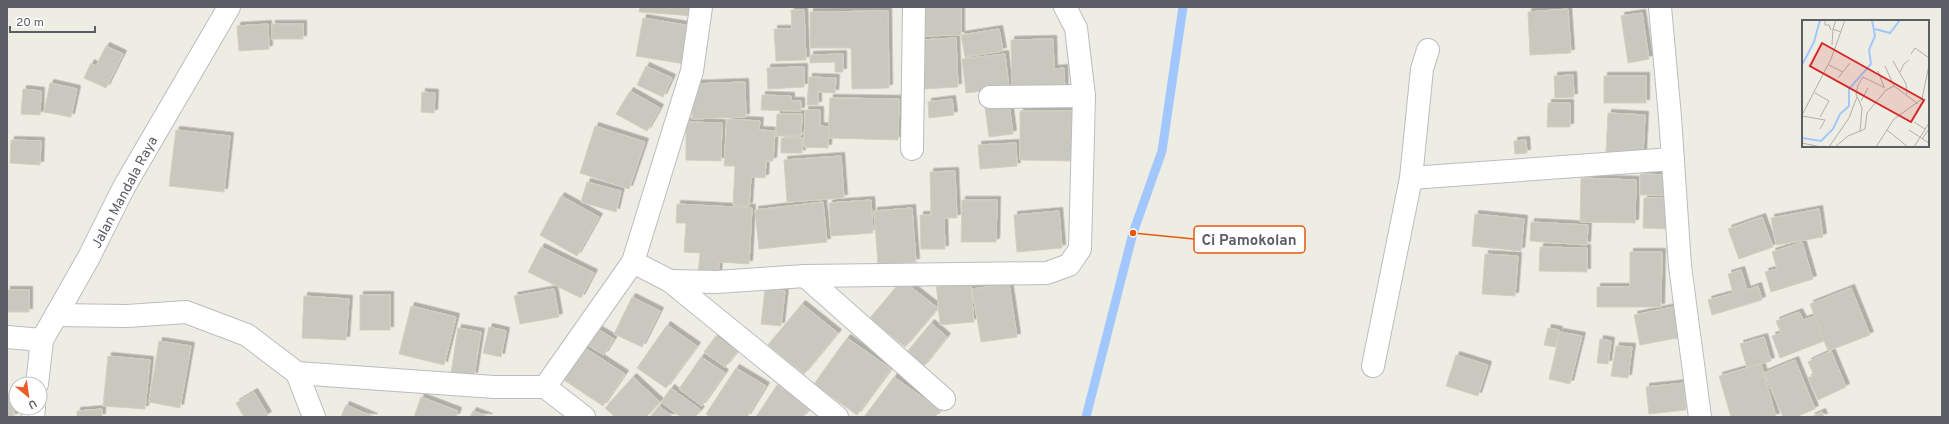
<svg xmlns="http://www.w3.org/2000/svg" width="1949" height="424" font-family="Overpass,sans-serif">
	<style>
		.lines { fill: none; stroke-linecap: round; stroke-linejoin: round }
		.stream { stroke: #a2c7ff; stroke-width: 9 }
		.building { fill: #c9c8bf; stroke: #d3d0c1; filter: url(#shadow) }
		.minor-casing { stroke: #bbbcc2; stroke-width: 24 }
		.minor { stroke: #fff; stroke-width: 22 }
		.labels { text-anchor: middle; stroke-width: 3.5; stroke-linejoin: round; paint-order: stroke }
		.street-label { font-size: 14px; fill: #5b5e64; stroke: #fff }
		.inset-river { fill: none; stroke: #a2c7ff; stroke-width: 2 }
		.inset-road { fill: none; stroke: #afb0ac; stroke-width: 1 }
		.view { fill: #d62828; fill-opacity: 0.15; stroke: #d62828; stroke-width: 2 }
		.inset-edge { fill: none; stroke: #5b5e64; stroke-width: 2 }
		.leader { fill: none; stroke: #e8590c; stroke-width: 1.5 }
		.callout-dot { fill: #e8590c; stroke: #fff; stroke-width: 1.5 }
		.callout { fill: #fff; stroke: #e8590c; stroke-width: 1.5 }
		.callout-label { font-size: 15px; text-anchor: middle; font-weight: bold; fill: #5b5e64 }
	</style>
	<defs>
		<filter id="shadow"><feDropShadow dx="3.5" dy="-3.5" stdDeviation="0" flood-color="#0004"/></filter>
	</defs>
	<rect width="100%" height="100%" fill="#eeede3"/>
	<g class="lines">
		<path class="stream" d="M1086 417 1133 233 1162 151 1183 7"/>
	</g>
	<g class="building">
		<path d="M640 7H695L694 16 639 12Z"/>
		<path d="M918 7H961V35L920 36Z"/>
		<path d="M1568 9 1571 53 1530 55 1528 12Z"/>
		<path d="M791 10H804L806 60 776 61 774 29H792Z"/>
		<path d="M888 11 889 88 852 89 851 48H810V12Z"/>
		<path d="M1642 13 1649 59 1628 63 1621 16Z"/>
		<path d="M643 18 691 26 685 64 636 56Z"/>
		<path d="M268 24 269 49 239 51 237 26Z"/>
		<rect x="272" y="24" width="31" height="15"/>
		<path d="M999 29 1003 51 965 57 961 35Z"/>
		<path d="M956 38 958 87 924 89 921 40Z"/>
		<path d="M1053 39 1054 69 1064 68 1065 95 1012 97 1011 40Z"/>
		<path d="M106 46 123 54 106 88 84 78 91 63 96 66Z"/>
		<path d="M843 54V72H835V62L810 63V55Z"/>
		<path d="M1005 54 1009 88 966 93 962 59Z"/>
		<path d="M646 66 672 78 663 97 637 85Z"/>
		<path d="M804 67V87L768 89 767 68Z"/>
		<path d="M1573 75 1574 97 1555 98 1554 76Z"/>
		<rect x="1604" y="76" width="42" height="27"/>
		<path d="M809 77 836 78 835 93 818 92V105H807Z"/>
		<path d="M745 82 746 117 692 119 691 84Z"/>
		<path d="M50 83 77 89 71 117 44 112Z"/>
		<path d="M23 89 41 91 40 115 21 114Z"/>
		<path d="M630 91 660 108 647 131 616 114Z"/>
		<path d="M422 92 435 93 434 113 421 112Z"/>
		<path d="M762 95 791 96V101H801V111L761 110Z"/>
		<path d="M830 98 899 99 898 140 828 138Z"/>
		<path d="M952 99 954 115 929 118 928 102Z"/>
		<path d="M1548 103H1570V127H1547Z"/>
		<path d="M1009 104 1013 134 989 137 985 108Z"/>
		<path d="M805 110H820V126L829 127 828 148 804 147Z"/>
		<path d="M1020 111H1074L1073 161 1020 160Z"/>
		<path d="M1608 113 1645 115 1643 154 1606 152Z"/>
		<path d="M777 114H802L801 136H776Z"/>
		<path d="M727 119 760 121 759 130 775 131 773 161H766L765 178 751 177 749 206 733 205 735 166H724Z"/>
		<path d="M686 122 722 123 721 161 686 160Z"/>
		<path d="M595 126 645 142 629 189 580 173Z"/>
		<path d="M176 130 230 136 224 192 169 186Z"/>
		<rect x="781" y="138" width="21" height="15"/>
		<path d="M11 140 41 141 40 165 10 163Z"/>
		<path d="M1526 140 1527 153 1515 154 1514 141Z"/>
		<path d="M1016 143 1017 166 980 169 978 145Z"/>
		<path d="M841 156 844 198 787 202 784 160Z"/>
		<path d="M955 171 957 218H944L945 249H921L920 215H931L930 172Z"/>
		<path d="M1640 174 1670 175 1669 195H1640Z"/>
		<path d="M1581 178 1636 180 1635 223 1580 222Z"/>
		<path d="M587 182 621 191 616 212 581 202Z"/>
		<path d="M561 196 599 217 577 256 540 235Z"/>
		<path d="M1644 198H1669L1668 229 1643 228Z"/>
		<path d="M871 200 873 233 831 236 829 203Z"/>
		<path d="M962 200H997L996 242H961Z"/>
		<path d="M823 202 827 242 759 249 755 210Z"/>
		<path d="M677 204 752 208 749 264 719 262 718 276 698 275 700 253 684 252 686 223H676Z"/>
		<path d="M912 208 916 262 878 265 874 211Z"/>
		<path d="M1819 209 1823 237 1776 245 1771 218Z"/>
		<path d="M1059 211 1062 248 1017 252 1014 215Z"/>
		<path d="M1475 214 1524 219 1521 251 1472 246Z"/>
		<path d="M1762 217 1773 247 1739 259 1728 229Z"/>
		<path d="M1531 222 1588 225 1587 245 1530 241Z"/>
		<path d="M1802 242 1813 279 1771 292 1765 272 1777 269 1772 252Z"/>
		<path d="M541 247 594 273 581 298 528 272Z"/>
		<path d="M1540 247 1587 248V272L1539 271Z"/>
		<path d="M1630 252H1662L1661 307H1597V287H1630Z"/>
		<path d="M1485 254 1518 256 1515 296 1482 294Z"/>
		<path d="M1741 270 1747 290 1758 286 1762 300 1712 315 1708 300 1733 293 1728 274Z"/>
		<path d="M970 278 974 322 940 325 936 282Z"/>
		<path d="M902 280 938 308 905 347 870 318Z"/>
		<path d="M1009 284 1017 337 981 342 972 289Z"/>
		<path d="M1851 288 1870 335 1828 351 1810 304Z"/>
		<path d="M554 289 559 317 520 324 514 296Z"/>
		<path d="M765 289 785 291 781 326 761 324Z"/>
		<rect x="7" y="290" width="22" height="22"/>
		<rect x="360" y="295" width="30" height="35"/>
		<path d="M304 296 349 299 346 340 302 338Z"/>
		<path d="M632 297 660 311 642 347 614 334Z"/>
		<path d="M802 304 838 333 804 374 768 345Z"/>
		<path d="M411 306 456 317 444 365 399 354Z"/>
		<path d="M1678 306 1683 337 1640 345 1634 315Z"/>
		<path d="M1799 312 1803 320 1815 316 1824 341 1780 358 1772 336 1781 333 1776 321Z"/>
		<path d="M931 323 947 337 923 367 906 353Z"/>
		<path d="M667 325 697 346 666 388 637 368Z"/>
		<path d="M489 327 506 331 501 357 483 353Z"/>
		<path d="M594 327 614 339 604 355 584 343Z"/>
		<path d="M458 328 481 332 474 376 451 373Z"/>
		<path d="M1548 328 1559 330 1556 347 1544 345Z"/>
		<path d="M1560 332 1582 336 1570 384 1549 379Z"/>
		<path d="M716 336 737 352 725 367 704 352Z"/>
		<path d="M1764 337 1771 361 1747 368 1740 344Z"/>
		<path d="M847 338 891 369 857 415 814 384Z"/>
		<path d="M1600 339 1611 341 1608 364 1597 363Z"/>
		<path d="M159 341 191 346 180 408 149 402Z"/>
		<path d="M579 344 625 374 603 406 558 376Z"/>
		<path d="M1616 346 1632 347 1628 378 1611 376Z"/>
		<path d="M1831 351 1846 387 1818 400 1808 378 1814 375 1808 362Z"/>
		<path d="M1456 355 1488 365 1478 396 1446 386Z"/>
		<path d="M108 356 150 360 145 409 103 406Z"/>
		<path d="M701 357 725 373 702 406 679 389Z"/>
		<path d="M1795 360 1815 409 1796 417H1783L1764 373Z"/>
		<path d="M1761 364 1776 417H1731L1719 376Z"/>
		<path d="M736 368 766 386 747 417H710L706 414Z"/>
		<path d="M633 377 660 402 646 417H615L605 408Z"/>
		<path d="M894 377 940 410 935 417H864Z"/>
		<path d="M1684 383 1686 410 1649 414 1646 387Z"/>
		<path d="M777 385 810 407 803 417H756Z"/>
		<path d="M671 388 701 410 695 417H681L661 402Z"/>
		<path d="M254 392 268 415 264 417H244L236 403Z"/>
		<path d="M13 393 14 417H7V394Z"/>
		<path d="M421 397 458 411 456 417H414Z"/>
		<path d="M346 405 374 417H341Z"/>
		<path d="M659 406 673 417H650Z"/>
		<path d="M102 409V417H77V411Z"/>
		<path d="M473 411 489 417H470Z"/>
		<path d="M1822 412 1824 417H1811Z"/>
	</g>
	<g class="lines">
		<g class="minor-casing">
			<g id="minor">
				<path d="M1660 7 1670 117 1680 266 1700 417"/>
				<path d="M990 97 1084 96"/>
				<path d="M912 149 914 7"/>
				<path d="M1411 178 1673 159"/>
				<path d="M633 262 670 281 837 417"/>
				<path d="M805 276 944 399"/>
				<path d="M670 281 716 282 805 276 1047 273 1069 265 1080 249 1084 96 1076 28 1065 7"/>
				<path d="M56 315 127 316 186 312 247 335 297 373 494 387H545L633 262 692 71 701 7"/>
				<path d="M7 337 42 340"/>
				<path d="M1373 366 1411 178 1422 69 1428 50"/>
				<path d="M297 373 314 417"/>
				<path d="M37 384 42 340 89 257 124 187 229 7"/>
				<path d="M545 387 584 417"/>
				<path d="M33 417 34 408"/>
			</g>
		</g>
		<use href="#minor" class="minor"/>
	</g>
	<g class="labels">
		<g class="street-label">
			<text transform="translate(124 192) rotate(-62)" y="5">Jalan Mandala Raya</text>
		</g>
	</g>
	<g transform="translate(1802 20)">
		<rect width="127" height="127" fill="#eeede3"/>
		<path class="inset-river" d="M73 9 88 13 98 0M0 45 12 22 18 0M0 118 19 121 31 109 38 94 47 86V69L69 44 67 30 73 16 70 0"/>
		<path class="inset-road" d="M23 0V5H27L29 10M34 0 31 9 39 12M30 25 31 9M109 34 113 28 127 38M91 41 104 64 105 74M27 45 41 52M83 46 92 66M76 51 82 67M98 52 102 44 107 40M36 58 48 43M13 73 27 81 18 97M59 81 66 68M0 95 29 39 43 0M0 96 23 100 18 109M112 102 123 109M85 110 106 127M107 110 127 123M58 112 60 88 54 74 56 65 61 57 83 68M120 119 127 109M0 123 19 127M27 127 47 98 55 77M33 127 46 116 63 109 65 93 84 70 92 66 116 84M74 127 92 99 120 79 127 45M112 127 127 103"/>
		<path class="view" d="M20 23 122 80 109 102 8 46Z"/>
		<rect width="127" height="127" class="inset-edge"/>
	</g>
	<path class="leader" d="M1133 233L1194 239"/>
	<circle class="callout-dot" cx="1133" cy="233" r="4"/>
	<rect class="callout" x="1194" y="226" width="111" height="27" rx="4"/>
	<g class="callout-label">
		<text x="1249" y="245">Ci Pamokolan</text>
	</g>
	<rect width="1949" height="424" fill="none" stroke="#5b5e64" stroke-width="16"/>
	<g transform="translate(28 396) rotate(151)"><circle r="19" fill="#ffffff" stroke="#bdbfc1"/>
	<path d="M0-3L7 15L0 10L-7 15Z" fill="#eb5b2c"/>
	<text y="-6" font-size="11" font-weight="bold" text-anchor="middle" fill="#5b5e64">U</text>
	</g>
	<path d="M10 26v6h85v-6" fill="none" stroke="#5b5e64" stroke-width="2"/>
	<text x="16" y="26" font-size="12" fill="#5b5e64" stroke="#ffffff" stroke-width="3" paint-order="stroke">20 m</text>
</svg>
